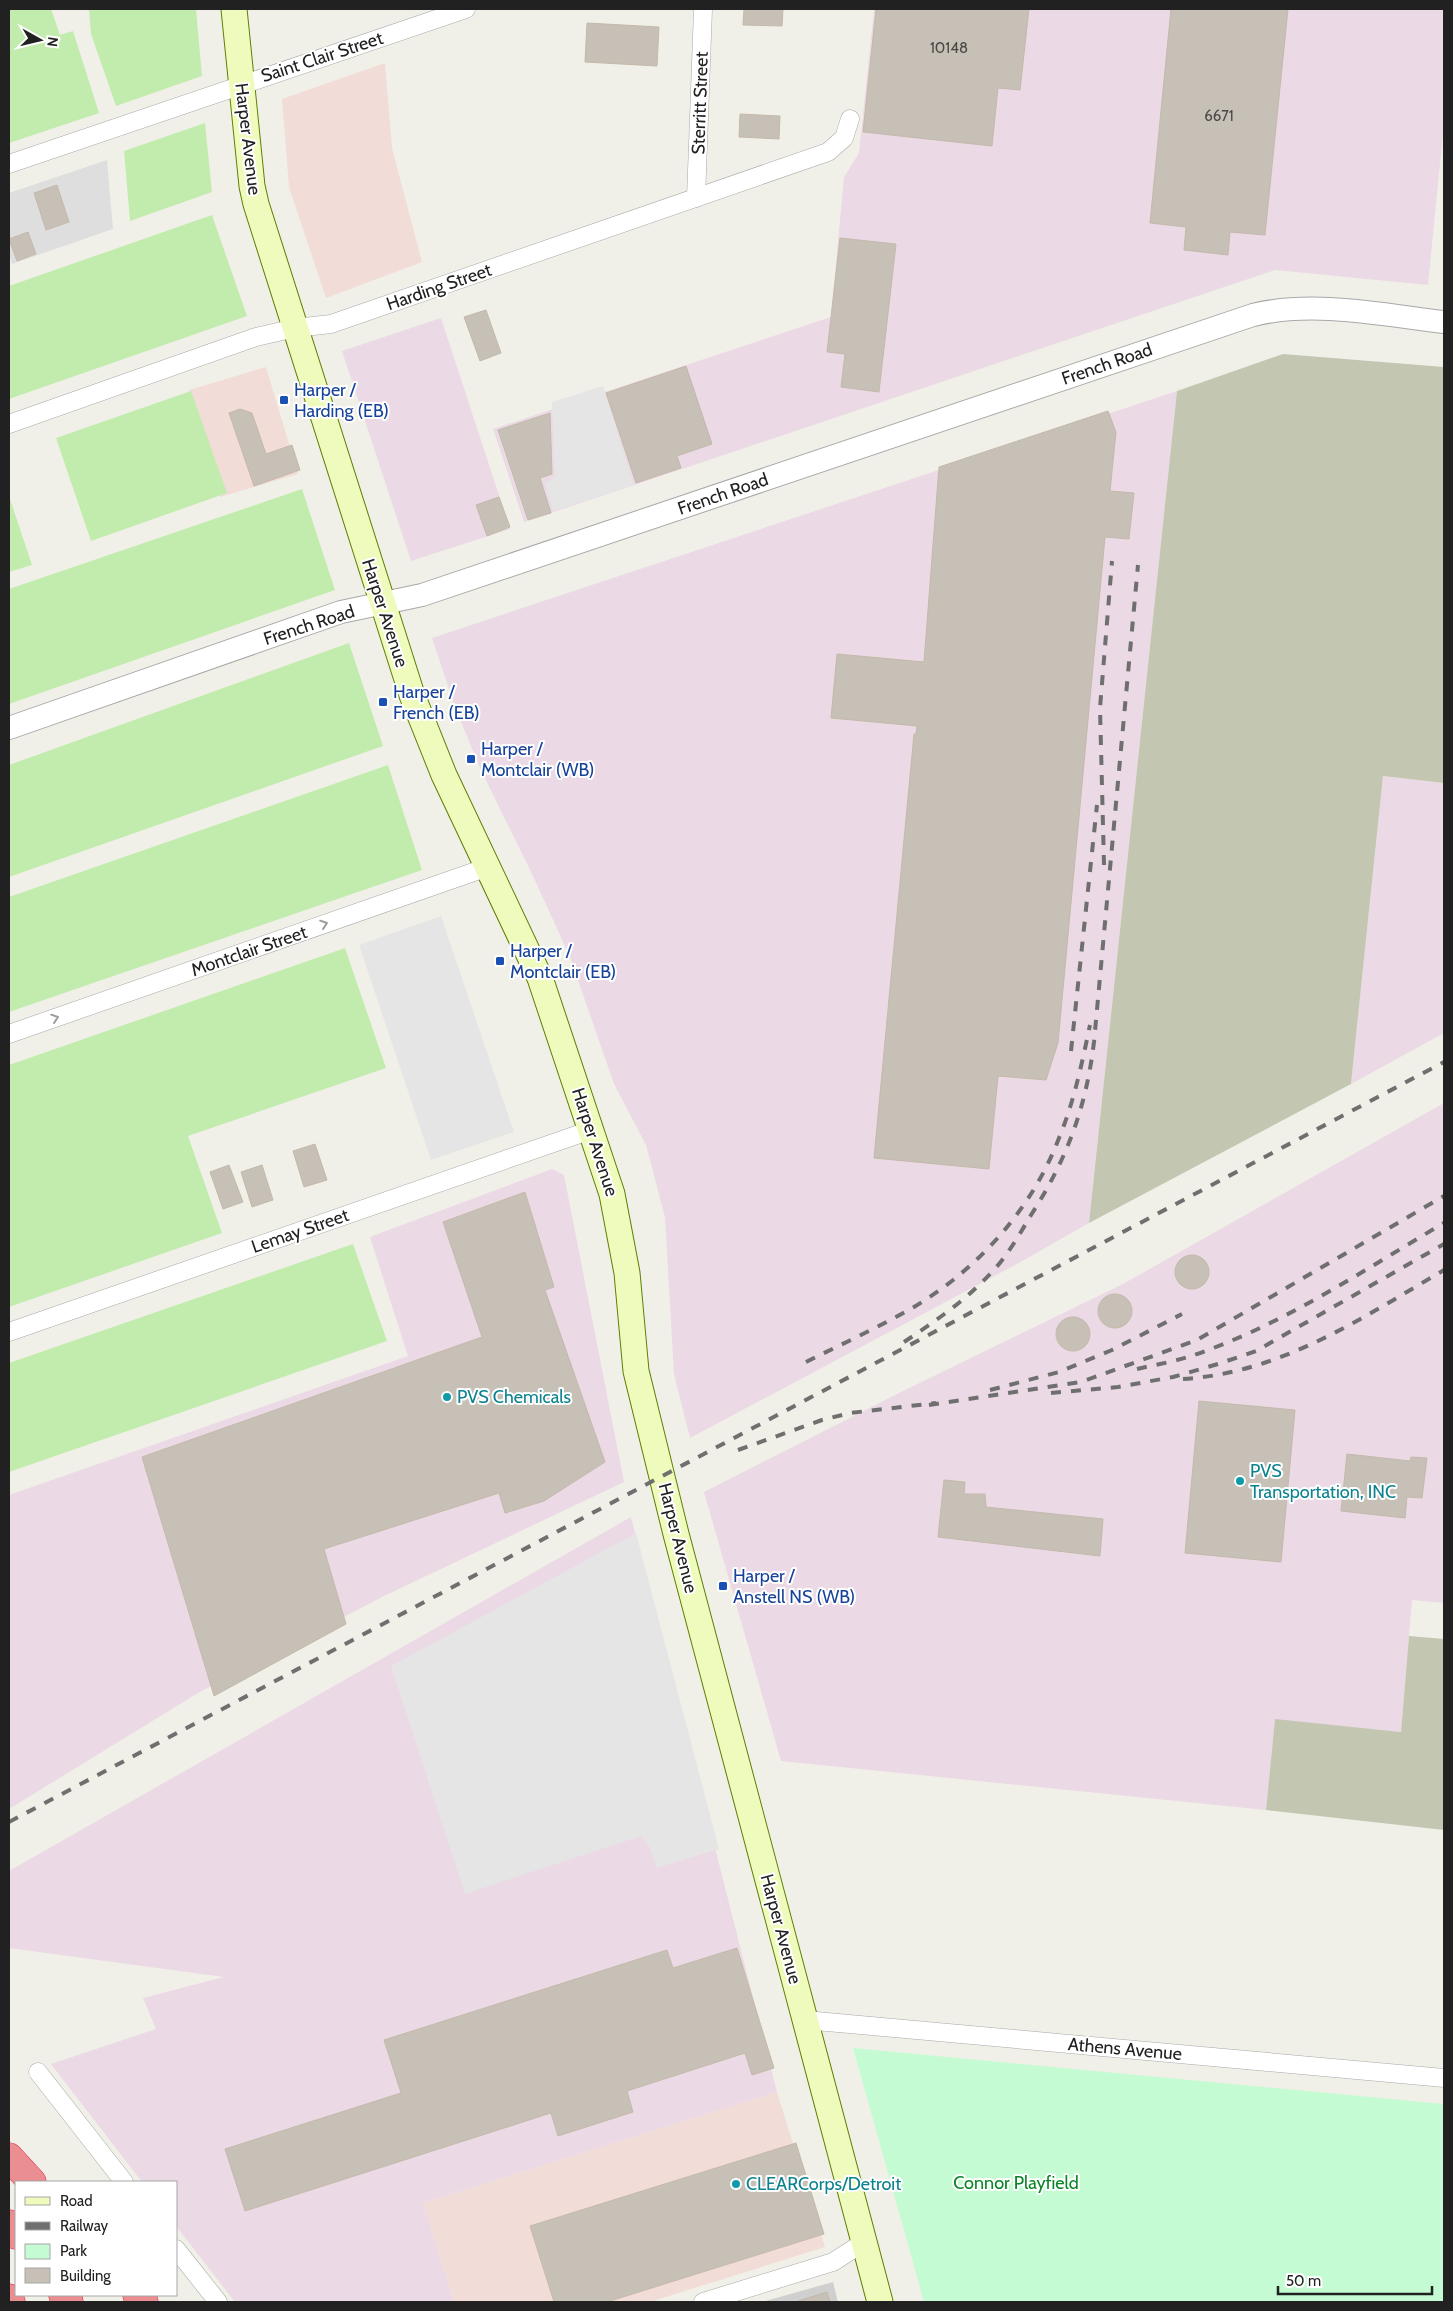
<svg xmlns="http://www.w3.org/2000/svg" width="1453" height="2311" font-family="Cabin,sans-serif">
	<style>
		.residential { fill: #dfdede }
		.commercial { fill: #f2dcd7 }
		.industrial { fill: #ebd9e5 }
		.religious { fill: #cfcfcf }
		.construction { fill: #c3c7b2 }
		.grass { fill: #c2ecad }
		.park { fill: #c5fbd2 }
		.parking { fill: #e5e5e5 }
		.building { fill: #c7c0b7; stroke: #c4b9a9 }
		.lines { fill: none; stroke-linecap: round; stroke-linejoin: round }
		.minor-casing { stroke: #a8a8a8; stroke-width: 19 }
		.tertiary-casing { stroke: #a8a8a8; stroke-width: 24 }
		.secondary-casing { stroke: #5d7e02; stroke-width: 27 }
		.motorway-casing { stroke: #e02447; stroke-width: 29 }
		.minor { stroke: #fff; stroke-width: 18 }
		.tertiary { stroke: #fff; stroke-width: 22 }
		.secondary { stroke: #eefbbc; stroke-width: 25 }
		.motorway { stroke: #ea8e91; stroke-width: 28 }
		.rail { stroke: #6f6f6f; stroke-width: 4; stroke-dasharray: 10 10; stroke-linecap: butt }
		.oneway { stroke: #9b9b9b }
		.transit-dot { fill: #1a4fb4; stroke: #fff; stroke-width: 2 }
		.culture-dot { fill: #0f9aa8; stroke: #fff; stroke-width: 2 }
		.labels { text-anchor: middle; stroke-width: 4; stroke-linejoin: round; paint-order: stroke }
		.number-label { font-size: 15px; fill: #4a4946 }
		.street-label { font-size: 18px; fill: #212121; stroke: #fff }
		.transit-label { font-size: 18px; fill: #164399; stroke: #fff; text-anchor: start }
		.culture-label { font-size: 18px; fill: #0d838f; stroke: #fff; text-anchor: start }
		.park-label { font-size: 18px; fill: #098527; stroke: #fff }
	</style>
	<rect width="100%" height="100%" fill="#f1f0e8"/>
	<path class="residential" d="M107 160 113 229 12 264 9 255V193Z"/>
	<g class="commercial">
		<path d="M385 63 392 148 422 262 326 298 289 187 282 99Z"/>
		<path d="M266 367 298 474 220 497 189 390Z"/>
		<path d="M777 2092 825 2247 650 2302H454L423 2203Z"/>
	</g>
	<g class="industrial">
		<path d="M874 9H1444V123L1428 285 1275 270 524 522 493 429 831 317 844 177 859 153Z"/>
		<path d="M441 318 510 529 411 561 342 351Z"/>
		<path d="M1177 391 1089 1223 1017 1264 690 1438 674 1374 665 1217 646 1145 614 1084 570 957 533 876 480 768 455 707 432 638Z"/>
		<path d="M1383 776 1444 783V1033L1351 1084Z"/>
		<path d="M1444 1103V1603L1412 1600 1401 1732 1275 1720 1266 1810 781 1761 704 1492 901 1392 1123 1284Z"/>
		<path d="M552 1169 564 1175 624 1482 384 1596 198 1693 9 1809V1495L408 1356 370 1237Z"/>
		<path d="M631 1517 777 2092 423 2203 454 2302H235L176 2226V2182H142L51 2064 156 2029 143 1998 224 1977 9 1948V1871Z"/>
	</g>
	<path class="religious" d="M833 2282 838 2302H762Z"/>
	<g class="construction">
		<path d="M1283 354 1444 367V783L1383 776 1351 1084 1089 1223 1177 391Z"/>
		<path d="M1409 1636 1444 1639V1830L1266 1810 1275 1719 1401 1732Z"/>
	</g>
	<g class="grass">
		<path d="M9 9H51L60 35 73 31 99 113 9 143Z"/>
		<path d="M89 9H196L202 76 116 106 91 34Z"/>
		<path d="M205 123 212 192 130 221 124 151Z"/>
		<path d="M212 215 247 316 9 399V286Z"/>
		<path d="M191 391 227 493 91 541 56 438Z"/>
		<path d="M302 489 335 590 9 704V589Z"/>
		<path d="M9 496 32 565 9 572Z"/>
		<path d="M349 643 383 746 9 877V765Z"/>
		<path d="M388 765 422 870 9 1012V897Z"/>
		<path d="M345 948 386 1068 188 1136 222 1233 9 1307V1065Z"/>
		<path d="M353 1244 387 1341 9 1472V1363Z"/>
	</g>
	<path class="park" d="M853 2048 1444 2104V2302H924Z"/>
	<g class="parking">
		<path d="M603 386 634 485 553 511 545 483 555 477 552 402Z"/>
		<path d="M441 916 514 1132 431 1160 359 945Z"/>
		<path d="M636 1533 719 1849 656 1868 650 1848 641 1836 465 1894 391 1666Z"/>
	</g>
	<g class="building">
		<path d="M744 9H783L782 26 743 25Z"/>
		<path d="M876 9H1029L1020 90 998 88 992 146 863 132Z"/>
		<path d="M1171 9H1288L1265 235 1230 232 1228 255 1184 250 1186 227 1150 223Z"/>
		<path d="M587 23 659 27 657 66 585 62Z"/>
		<path d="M740 114 780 116 779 139 739 137Z"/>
		<path d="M57 185 69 222 46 230 34 193Z"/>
		<path d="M28 232 36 254 17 261 9 239Z"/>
		<path d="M840 238 896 244 879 392 841 387 845 354 827 352Z"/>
		<path d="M486 310 501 353 480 361 464 317Z"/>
		<path d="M686 366 712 444 677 456 681 468 636 483 606 393Z"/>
		<path d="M240 409 252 413 266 454 292 445 300 470 254 486 229 413Z"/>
		<path d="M1108 411 1116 432 1110 491 1134 493 1129 539 1105 537 1058 1043 1046 1080 998 1076 989 1169 874 1158 914 734H916L917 726 831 718 837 654 924 662 939 467Z"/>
		<path d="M550 413 552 474 540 478 551 513 528 520 498 430Z"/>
		<path d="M499 497 510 527 487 536 476 505Z"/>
		<path d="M315 1144 327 1180 304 1187 293 1151Z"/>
		<path d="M229 1165 243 1202 223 1209 210 1172Z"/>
		<path d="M262 1165 273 1200 252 1207 241 1172Z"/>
		<path d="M525 1192 554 1287 545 1290 605 1462 544 1501 505 1513 499 1493 324 1549 346 1624 214 1696 142 1457 482 1337 443 1222Z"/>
		<circle cx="1192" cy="1272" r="17"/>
		<circle cx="1115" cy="1311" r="17"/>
		<circle cx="1073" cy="1334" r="17"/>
		<path d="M1199 1401 1295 1410 1281 1562 1185 1553Z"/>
		<path d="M1347 1454 1410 1461 1411 1457 1427 1458 1422 1498 1407 1497 1405 1518 1341 1511Z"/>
		<path d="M944 1480 965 1482 964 1494H985L986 1507 1103 1519 1100 1556 938 1537Z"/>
		<path d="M737 1948 774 2068 752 2075 745 2053 627 2091 633 2112 558 2136 551 2113 245 2211 225 2149 401 2093 384 2040 667 1950 673 1968Z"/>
		<path d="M796 2143 824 2234 607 2302H554L530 2226Z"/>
		<path d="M827 2292 830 2302H795Z"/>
	</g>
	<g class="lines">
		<g class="minor-casing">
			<g id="minor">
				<path d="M9 164 466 9"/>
				<path d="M696 198 703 9"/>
				<path d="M9 424 256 337 295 328 331 324 828 152 844 138 850 119"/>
				<path d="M9 1034 488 867"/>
				<path d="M9 1332 591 1130"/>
				<path d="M805 2020 1444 2078"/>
				<path d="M38 2072 124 2182"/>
				<path d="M176 2249 218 2302"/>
				<path d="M703 2302 833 2262 864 2242"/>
			</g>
		</g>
		<g class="tertiary-casing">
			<path id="tertiary" d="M9 728 341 612 422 595 1253 315C1312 300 1384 315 1444 322"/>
		</g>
		<g class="secondary-casing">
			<path id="secondary" d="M234 9 252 186 256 204 412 695 444 775 540 978 612 1194 627 1273 636 1371 676 1534 880 2302"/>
		</g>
		<g class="motorway-casing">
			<g id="motorway">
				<path d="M9 2157 32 2182"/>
				<path d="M9 2224 16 2235"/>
				<path d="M63 2295 69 2302"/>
				<path d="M137 2295 144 2302"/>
				<path d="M9 2298 11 2302"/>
			</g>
		</g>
		<use href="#minor" class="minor"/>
		<use href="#tertiary" class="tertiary"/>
		<use href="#secondary" class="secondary"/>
		<use href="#motorway" class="motorway"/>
		<g class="rail">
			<path d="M1104 865 1100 708 1112 561"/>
			<path d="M1071 1051 1097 805"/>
			<path d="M904 1342C934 1322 965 1301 990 1274 1007 1257 1019 1235 1031 1215 1067 1159 1086 1108 1094 1042L1138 565"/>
			<path d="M806 1362C842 1344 879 1327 914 1307 979 1268 1032 1209 1059 1138 1074 1102 1082 1063 1090 1025"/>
			<path d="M1137 1369C1154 1365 1172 1362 1188 1357 1280 1327 1362 1271 1444 1223"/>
			<path d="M1183 1379C1281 1373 1362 1318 1444 1270"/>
			<path d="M990 1390 1059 1372 1112 1350 1182 1314"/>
			<path d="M1051 1393 1118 1387 1173 1377 1218 1364 1256 1351 1444 1244"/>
			<path d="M929 1405 1081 1382 1197 1340 1444 1196"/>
			<path d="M738 1450 822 1420 850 1413 936 1403"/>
			<path d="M9 1822 1444 1062"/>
		</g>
	</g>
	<defs><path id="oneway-chevron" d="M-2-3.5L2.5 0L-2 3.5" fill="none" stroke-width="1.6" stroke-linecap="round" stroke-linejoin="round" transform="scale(1.25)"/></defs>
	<g class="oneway">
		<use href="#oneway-chevron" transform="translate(324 924) rotate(-19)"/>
		<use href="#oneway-chevron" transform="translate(55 1018) rotate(-19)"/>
	</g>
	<g class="transit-dot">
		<rect x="279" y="395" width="10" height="10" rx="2.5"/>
		<rect x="378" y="697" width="10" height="10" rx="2.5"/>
		<rect x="466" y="754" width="10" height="10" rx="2.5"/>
		<rect x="495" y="956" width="10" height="10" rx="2.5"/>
		<rect x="718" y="1581" width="10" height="10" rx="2.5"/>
	</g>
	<g class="culture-dot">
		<circle cx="447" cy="1397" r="5"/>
		<circle cx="1240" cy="1481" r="5"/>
		<circle cx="736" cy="2184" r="5"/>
	</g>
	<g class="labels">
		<g class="number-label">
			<text x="949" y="53">10148</text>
			<text x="1219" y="121">6671</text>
		</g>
		<g class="street-label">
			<text transform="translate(322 57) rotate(-18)" y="6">Saint Clair Street</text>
			<text transform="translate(700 103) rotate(-88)" y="6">Sterritt Street</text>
			<text transform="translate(248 139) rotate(83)" y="6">Harper Avenue</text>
			<text transform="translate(439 287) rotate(-19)" y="6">Harding Street</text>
			<text transform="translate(1107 364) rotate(-19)" y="6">French Road</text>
			<text transform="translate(723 494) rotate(-19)" y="6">French Road</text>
			<text transform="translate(385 613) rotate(72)" y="6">Harper Avenue</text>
			<text transform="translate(309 625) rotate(-18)" y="6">French Road</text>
			<text transform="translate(249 951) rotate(-19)" y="6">Montclair Street</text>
			<text transform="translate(595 1142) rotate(72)" y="6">Harper Avenue</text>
			<text transform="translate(300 1231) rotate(-19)" y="6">Lemay Street</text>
			<text transform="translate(678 1538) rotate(76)" y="6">Harper Avenue</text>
			<text transform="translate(781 1929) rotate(75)" y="6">Harper Avenue</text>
			<text transform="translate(1125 2049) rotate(5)" y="6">Athens Avenue</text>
		</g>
		<g class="transit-label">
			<text x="294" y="396">Harper /<tspan x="294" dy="21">Harding (EB)</tspan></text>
			<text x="393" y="698">Harper /<tspan x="393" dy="21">French (EB)</tspan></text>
			<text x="481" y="755">Harper /<tspan x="481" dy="21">Montclair (WB)</tspan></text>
			<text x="510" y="957">Harper /<tspan x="510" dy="21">Montclair (EB)</tspan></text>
			<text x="733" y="1582">Harper /<tspan x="733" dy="21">Anstell NS (WB)</tspan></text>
		</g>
		<g class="culture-label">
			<text x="457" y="1403">PVS Chemicals</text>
			<text x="1250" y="1477">PVS<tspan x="1250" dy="21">Transportation, INC</tspan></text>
			<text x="746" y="2190">CLEARCorps/Detroit</text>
		</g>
		<g class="park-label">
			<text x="1016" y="2189">Connor Playfield</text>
		</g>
	</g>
	<rect width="1453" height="2311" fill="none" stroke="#212121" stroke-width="20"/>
	<rect x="15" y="2181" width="162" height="115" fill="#ffffff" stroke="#a6a6a6"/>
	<rect x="25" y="2197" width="25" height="8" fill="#eefbbc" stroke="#a6a6a6"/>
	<text x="60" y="2206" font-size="15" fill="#212121">Road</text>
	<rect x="25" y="2222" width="25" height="8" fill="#6f6f6f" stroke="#a6a6a6"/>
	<text x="60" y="2231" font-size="15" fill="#212121">Railway</text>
	<rect x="25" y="2244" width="25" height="15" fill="#c5fbd2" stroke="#a6a6a6"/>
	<text x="60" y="2256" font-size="15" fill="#212121">Park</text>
	<rect x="25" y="2268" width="25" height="15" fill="#c7c0b7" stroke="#a6a6a6"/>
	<text x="60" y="2281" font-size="15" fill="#212121">Building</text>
	<g transform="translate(40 40) rotate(98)" stroke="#ffffff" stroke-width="4" paint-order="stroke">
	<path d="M0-4L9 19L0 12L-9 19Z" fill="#212121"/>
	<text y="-8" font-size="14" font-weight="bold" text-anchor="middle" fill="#212121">N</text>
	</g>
	<path d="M1278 2286v8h154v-8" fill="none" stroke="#212121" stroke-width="2.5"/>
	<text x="1286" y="2286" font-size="15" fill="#212121" stroke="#ffffff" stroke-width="4" paint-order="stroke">50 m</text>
</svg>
